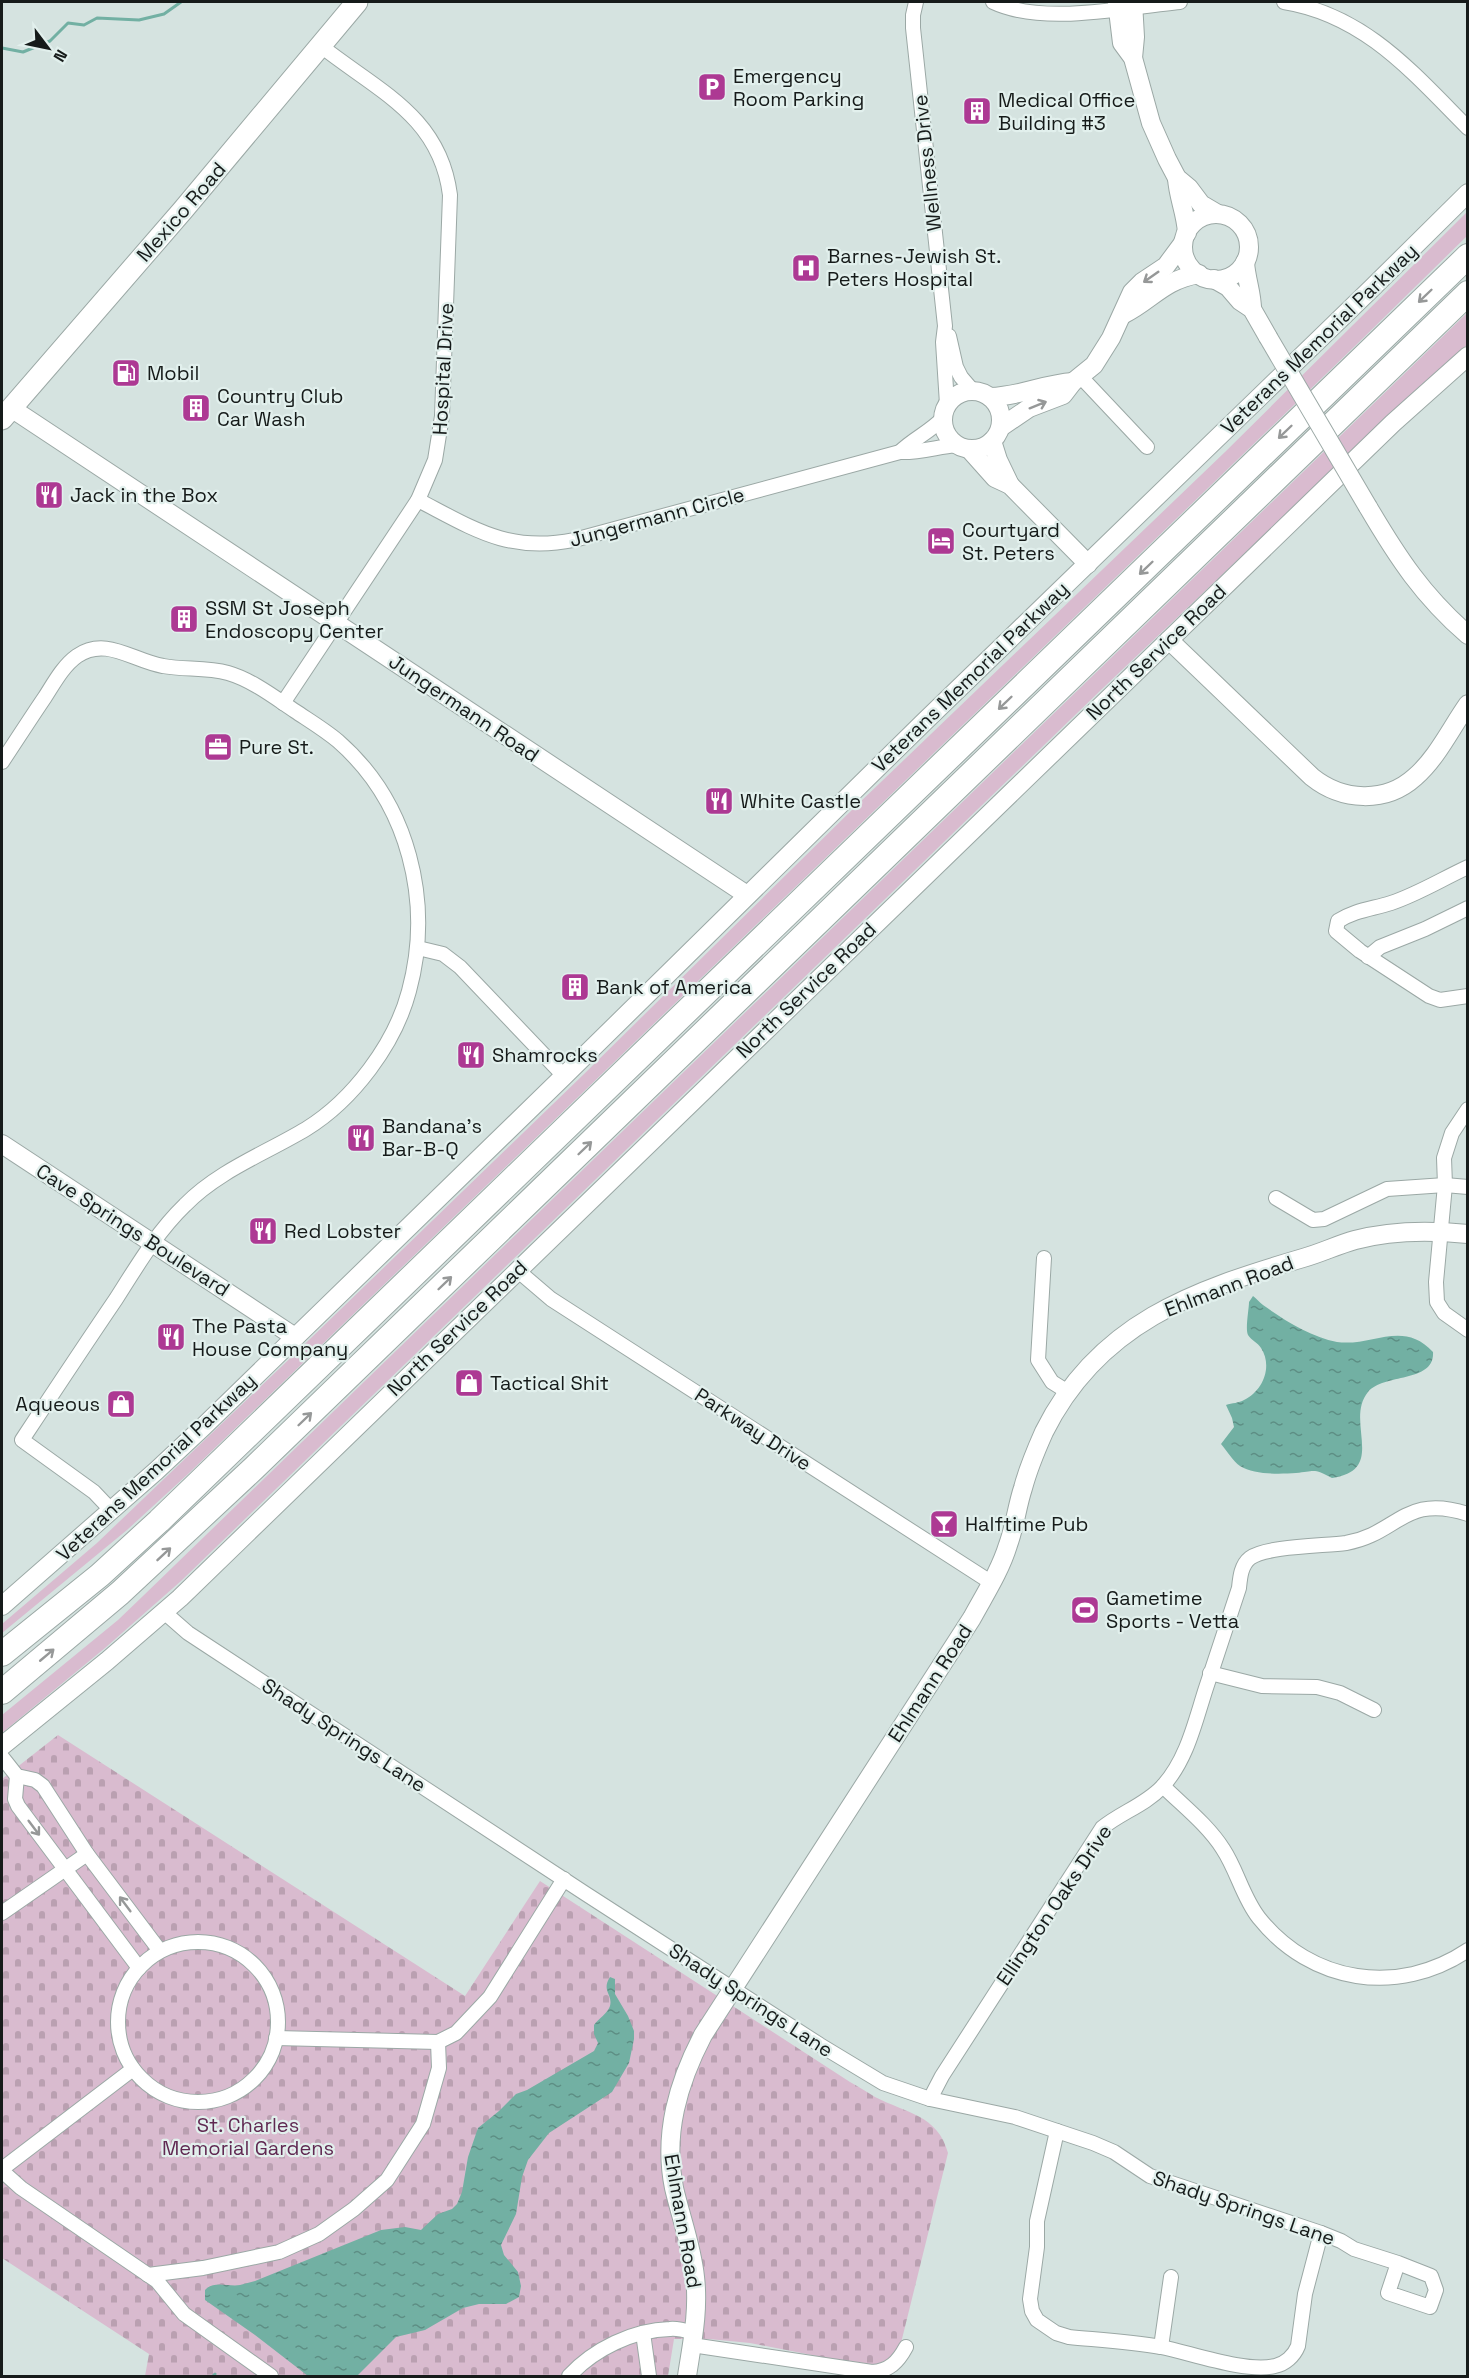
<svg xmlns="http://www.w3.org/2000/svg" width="1469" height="2378" font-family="'Space Grotesk',sans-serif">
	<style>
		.green { fill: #d9bbcf }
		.cemetery { fill: url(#cemetery-stones) }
		.water { fill: url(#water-ripples) }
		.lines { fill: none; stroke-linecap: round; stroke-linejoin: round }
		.stream { stroke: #72b0a3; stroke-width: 3 }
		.street-casing { stroke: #9ba8a5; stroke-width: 16 }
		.secondary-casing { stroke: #9ba8a5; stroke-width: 20 }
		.primary-casing { stroke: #9ba8a5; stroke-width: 23 }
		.highway-casing { stroke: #9ba8a5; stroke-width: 26 }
		.street { stroke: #fff; stroke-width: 14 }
		.secondary { stroke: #fff; stroke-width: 18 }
		.primary { stroke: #fff; stroke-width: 21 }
		.highway { stroke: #fff; stroke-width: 24 }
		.secondary-bridge-casing { stroke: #9ba8a5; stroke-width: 20; stroke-linecap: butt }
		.secondary-bridge { stroke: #fff; stroke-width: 18 }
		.oneway { stroke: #969898 }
		.labels { text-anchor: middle; stroke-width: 4.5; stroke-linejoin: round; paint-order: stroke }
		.poi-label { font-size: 20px; fill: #161b1a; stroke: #e2f0ed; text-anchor: start }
		.street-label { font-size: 20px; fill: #161b1a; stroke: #e2f0ed }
		.park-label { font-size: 20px; fill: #602952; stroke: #e2f0ed }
	</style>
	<defs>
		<pattern id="cemetery-stones" width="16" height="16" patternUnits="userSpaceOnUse" patternTransform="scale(1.5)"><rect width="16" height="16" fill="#d9bbcf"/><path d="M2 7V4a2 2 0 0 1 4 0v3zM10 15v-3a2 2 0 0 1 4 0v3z" fill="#baa0b1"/></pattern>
		<pattern id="water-ripples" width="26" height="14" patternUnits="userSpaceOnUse" patternTransform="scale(1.5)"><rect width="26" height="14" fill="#72b0a3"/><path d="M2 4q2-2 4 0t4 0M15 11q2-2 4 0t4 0" fill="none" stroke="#5d8e84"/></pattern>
	</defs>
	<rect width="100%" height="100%" fill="#d5e3e0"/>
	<g class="green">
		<path d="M1467 212V236L1355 346 188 1474 127 1530 2 1633V1624L97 1543 281 1367 583 1075 857 805 1225 452Z"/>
		<path d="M1467 313V345L1415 391 1102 689 181 1581 105 1648 2 1733V1715L118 1620 143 1596Z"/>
	</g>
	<path class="cemetery" d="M58 1735 465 1996 540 1881 850 2082C859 2087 867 2092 875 2097 906 2113 938 2115 948 2153L901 2343C893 2358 885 2363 868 2366L750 2343 709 2339H674L668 2376H145L149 2354 2 2258V1779Z"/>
	<g class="water">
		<path d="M1253 1296C1257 1299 1259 1302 1263 1305 1284 1320 1311 1337 1337 1342 1372 1347 1403 1319 1433 1352 1435 1383 1384 1373 1368 1392 1344 1421 1388 1470 1332 1478 1314 1468 1315 1471 1296 1473 1280 1474 1254 1475 1240 1466 1233 1461 1227 1451 1221 1444L1234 1427 1232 1418 1226 1405C1232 1403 1239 1403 1244 1400 1263 1391 1273 1366 1261 1348 1258 1343 1251 1340 1248 1335 1245 1329 1249 1309 1249 1302Z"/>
		<path d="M610 1977 615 1979V1994L628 2016 634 2031V2039L629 2063 612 2092 549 2133 528 2160 522 2177 516 2214 501 2245 504 2255 518 2272 521 2286 519 2297 506 2304H479L463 2308 425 2330 396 2337 357 2376H308L255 2335 205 2300V2290C214 2280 228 2287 240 2285 245 2284 250 2282 255 2281L381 2230 405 2227 421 2230 438 2214 452 2209 457 2204 462 2192 468 2157 478 2128 499 2111 516 2094 527 2090 594 2051 598 2043 594 2034V2025C598 2019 608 2013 610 2006 613 1994 601 1991 610 1977Z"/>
	</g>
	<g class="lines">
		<g class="stream">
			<path d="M2 48 23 52 50 41 68 23 84 25 97 18 139 20 164 14 181 2"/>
			<path d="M213 2376 215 2374"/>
		</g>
		<g class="street-casing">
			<g id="street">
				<path d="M916 2 913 15V28L945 326 943 342 947 404"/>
				<path d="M993 2C1044 26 1125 7 1180 2"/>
				<path d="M1284 2C1365 15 1413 73 1468 128"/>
				<path d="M949 336 956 367 961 377 973 391"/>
				<path d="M1081 377 1147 447"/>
				<path d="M900 452C913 439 930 432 943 418"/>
				<path d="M418 500C474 529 508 553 574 540L900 452C918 453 937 447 956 445"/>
				<path d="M283 703 418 500 435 460 442 416 450 195C440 116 378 91 321 46"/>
				<path d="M2 762C16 741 30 719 45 697 54 683 63 666 77 656 106 636 133 661 163 666 184 670 206 667 228 673 252 680 274 697 295 711 310 721 325 730 338 741 409 803 433 902 409 991 395 1044 353 1100 306 1129 266 1153 218 1171 185 1205 157 1232 137 1266 116 1299 84 1346 53 1393 22 1440L94 1492 112 1511"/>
				<path d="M1468 867C1442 879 1418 894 1391 903 1372 909 1355 910 1338 921L1336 931 1360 951 1429 996 1440 1000 1468 996"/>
				<path d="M418 948 443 954 460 967 564 1076"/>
				<path d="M1368 957 1380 947 1425 929 1468 908"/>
				<path d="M1468 1109 1452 1133 1444 1158 1445 1185 1436 1282 1437 1302 1444 1313 1468 1330"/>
				<path d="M1276 1198 1313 1220 1324 1219 1387 1189 1445 1185 1468 1187"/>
				<path d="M1044 1258 1038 1360 1052 1382 1068 1392"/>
				<path d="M517 1270 551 1299 992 1583"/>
				<path d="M164 1612 188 1633 586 1894 820 2045 883 2083 930 2099 1015 2117 1093 2143 1114 2152 1150 2176 1321 2233 1341 2241 1354 2249 1398 2263 1388 2293 1430 2307 1436 2290 1431 2276 1398 2263"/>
				<path d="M1210 1673 1262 1686 1317 1687 1340 1693 1374 1710"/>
				<path d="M2 1757 17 1776 35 1780 43 1786 87 1854 160 1951"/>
				<path d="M17 1776 15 1799 18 1806 139 1968"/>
				<path d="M1163 1786C1182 1805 1208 1825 1223 1849 1237 1870 1243 1898 1259 1918 1311 1983 1398 1997 1468 1950"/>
				<path d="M2 1913 87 1854"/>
				<circle cx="198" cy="2022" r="80"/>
				<path d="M276 2038 438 2042 456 2033 490 1997 564 1879"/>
				<path d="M930 2099 942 2076 1102 1828C1120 1813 1145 1805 1162 1787 1187 1760 1195 1722 1206 1688 1217 1654 1228 1621 1239 1588 1240 1578 1241 1565 1250 1558 1266 1546 1324 1546 1346 1543 1398 1534 1404 1493 1468 1514"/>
				<path d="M1057 2131 1037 2221V2247L1030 2299 1032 2311 1037 2320 1056 2333 1069 2337C1100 2340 1131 2342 1161 2347 1191 2353 1246 2373 1275 2366 1285 2364 1294 2356 1298 2346L1305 2294 1321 2233"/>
				<path d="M2 2169 133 2069"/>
				<path d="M2 2171 21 2188 157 2281 184 2314 271 2376"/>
				<path d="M148 2275 203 2268 279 2252 319 2234 354 2209 387 2180 423 2124 439 2068 438 2042"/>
				<path d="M643 2333 649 2376"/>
				<path d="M692 2345 872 2372C889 2371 898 2362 906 2347"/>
				<path d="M1161 2347 1171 2277"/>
				<path d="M569 2376C594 2349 633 2330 670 2329 678 2328 687 2331 694 2333"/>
			</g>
		</g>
		<g class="secondary-casing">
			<g id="secondary">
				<path d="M1117 2 1122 43 1133 58 1151 123 1167 159 1177 178 1189 188 1201 204 1218 214"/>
				<path d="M1133 2 1135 37 1133 58"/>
				<path d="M1177 178C1178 197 1186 213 1187 233"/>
				<circle cx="1216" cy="247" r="33"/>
				<path d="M1245 262C1246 279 1252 293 1252 309"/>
				<path d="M1214 279 1228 287 1240 301 1252 309 1268 337"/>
				<path d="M1124 314C1152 300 1163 280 1199 274"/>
				<circle cx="972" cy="420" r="29"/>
				<path d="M990 397C1022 396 1043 384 1073 382"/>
				<path d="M11 408 747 895"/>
				<path d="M1001 427 1029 408 1063 395 1073 382 1094 365 1111 338 1132 292 1142 282 1166 266 1183 243"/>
				<path d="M992 441 998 460 1010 485"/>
				<path d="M970 450 995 478 1010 485 1088 564"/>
				<path d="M1368 507C1398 558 1423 596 1468 635"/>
				<path d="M1169 640 1312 777C1342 801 1385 804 1415 777 1437 758 1451 728 1468 704"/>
				<path d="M2 1144 295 1337"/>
				<path d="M2 1606 156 1471 203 1427 564 1076 922 724 1372 288 1468 193"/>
				<path d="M2 1746 107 1661 180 1598 1393 423 1468 356"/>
				<path d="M687 2376C692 2343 699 2311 695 2277 692 2247 681 2218 674 2188 663 2134 678 2083 703 2035L972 1618C985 1594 1000 1571 1008 1545 1015 1526 1017 1506 1023 1488 1028 1469 1036 1450 1044 1432 1098 1323 1194 1290 1303 1258 1321 1253 1337 1245 1355 1240 1392 1230 1429 1230 1468 1234"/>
			</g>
		</g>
		<g class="primary-casing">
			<path id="primary" d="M2 419 183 210 357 2"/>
		</g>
		<g class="highway-casing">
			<g id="highway">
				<path d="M2 1654 100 1575 159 1521 1468 256"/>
				<path d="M2 1692 120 1593 254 1468 1468 293"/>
			</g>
		</g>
		<use href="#street" class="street"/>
		<use href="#secondary" class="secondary"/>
		<use href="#primary" class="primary"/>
		<use href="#highway" class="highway"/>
		<g class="secondary-bridge-casing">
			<path id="secondary-bridge" d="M1268 337 1368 507"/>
		</g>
		<use href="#secondary-bridge" class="secondary-bridge"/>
	</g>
	<defs><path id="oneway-shaft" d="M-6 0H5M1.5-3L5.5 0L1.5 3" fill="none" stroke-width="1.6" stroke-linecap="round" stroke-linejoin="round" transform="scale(1.5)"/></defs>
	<g class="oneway">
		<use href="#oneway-shaft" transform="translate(1151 277) rotate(145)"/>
		<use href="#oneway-shaft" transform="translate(1425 296) rotate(136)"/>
		<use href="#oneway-shaft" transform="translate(1038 405) rotate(-22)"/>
		<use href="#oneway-shaft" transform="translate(1285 432) rotate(136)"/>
		<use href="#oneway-shaft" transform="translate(1146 568) rotate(136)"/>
		<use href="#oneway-shaft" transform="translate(1005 703) rotate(136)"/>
		<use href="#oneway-shaft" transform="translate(585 1148) rotate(-44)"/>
		<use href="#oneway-shaft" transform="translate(445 1283) rotate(-44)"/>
		<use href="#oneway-shaft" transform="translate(305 1419) rotate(-44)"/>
		<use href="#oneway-shaft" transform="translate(164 1554) rotate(-43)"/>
		<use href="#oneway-shaft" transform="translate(47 1655) rotate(-40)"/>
		<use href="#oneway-shaft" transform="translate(34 1828) rotate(53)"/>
		<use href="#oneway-shaft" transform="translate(125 1904) rotate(-127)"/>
	</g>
	<defs>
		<g id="parking-square" transform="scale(1.5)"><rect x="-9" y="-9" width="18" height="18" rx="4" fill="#ad3993" stroke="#e2f0ed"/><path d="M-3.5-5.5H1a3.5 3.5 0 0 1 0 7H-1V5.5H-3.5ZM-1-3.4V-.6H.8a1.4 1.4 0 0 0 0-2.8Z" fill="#fff"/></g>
		<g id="building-square" transform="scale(1.5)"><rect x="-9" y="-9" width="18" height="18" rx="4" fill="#ad3993" stroke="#e2f0ed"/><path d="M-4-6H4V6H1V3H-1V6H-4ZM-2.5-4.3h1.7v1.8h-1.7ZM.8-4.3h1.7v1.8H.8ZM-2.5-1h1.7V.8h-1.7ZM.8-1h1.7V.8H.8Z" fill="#fff"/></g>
		<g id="hospital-square" transform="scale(1.5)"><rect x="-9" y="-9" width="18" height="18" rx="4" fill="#ad3993" stroke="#e2f0ed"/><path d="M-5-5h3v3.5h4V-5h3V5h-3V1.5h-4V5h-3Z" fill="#fff"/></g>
		<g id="fuel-square" transform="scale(1.5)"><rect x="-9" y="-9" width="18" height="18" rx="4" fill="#ad3993" stroke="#e2f0ed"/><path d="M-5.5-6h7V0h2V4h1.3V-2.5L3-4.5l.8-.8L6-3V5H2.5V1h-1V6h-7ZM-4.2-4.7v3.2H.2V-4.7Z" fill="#fff"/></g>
		<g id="restaurant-square" transform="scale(1.5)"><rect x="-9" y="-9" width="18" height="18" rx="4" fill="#ad3993" stroke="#e2f0ed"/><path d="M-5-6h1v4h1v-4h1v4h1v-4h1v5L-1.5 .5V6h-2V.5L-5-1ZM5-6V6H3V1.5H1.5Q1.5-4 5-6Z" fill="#fff"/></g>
		<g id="hotel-square" transform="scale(1.5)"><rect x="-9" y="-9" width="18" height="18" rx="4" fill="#ad3993" stroke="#e2f0ed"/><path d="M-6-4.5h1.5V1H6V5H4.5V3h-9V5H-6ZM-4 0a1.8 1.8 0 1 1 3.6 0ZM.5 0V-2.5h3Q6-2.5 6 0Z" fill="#fff"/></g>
		<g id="office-square" transform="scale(1.5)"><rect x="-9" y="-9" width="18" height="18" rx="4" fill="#ad3993" stroke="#e2f0ed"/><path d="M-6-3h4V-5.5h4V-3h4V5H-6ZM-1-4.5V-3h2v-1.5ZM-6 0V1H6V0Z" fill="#fff"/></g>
		<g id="shop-square" transform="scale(1.5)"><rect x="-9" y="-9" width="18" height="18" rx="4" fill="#ad3993" stroke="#e2f0ed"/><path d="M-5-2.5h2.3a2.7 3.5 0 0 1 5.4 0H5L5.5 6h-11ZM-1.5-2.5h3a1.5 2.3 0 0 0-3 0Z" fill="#fff"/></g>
		<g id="bar-square" transform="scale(1.5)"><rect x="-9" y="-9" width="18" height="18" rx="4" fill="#ad3993" stroke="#e2f0ed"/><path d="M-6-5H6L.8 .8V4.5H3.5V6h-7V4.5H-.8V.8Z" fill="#fff"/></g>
		<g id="stadium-square" transform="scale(1.5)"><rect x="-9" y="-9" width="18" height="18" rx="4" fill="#ad3993" stroke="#e2f0ed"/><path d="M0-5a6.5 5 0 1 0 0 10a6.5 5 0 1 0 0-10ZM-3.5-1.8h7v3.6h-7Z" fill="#fff"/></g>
	</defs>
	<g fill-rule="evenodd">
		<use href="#parking-square" x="712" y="87"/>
		<use href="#building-square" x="977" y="111"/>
		<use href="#hospital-square" x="806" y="268"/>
		<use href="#fuel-square" x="126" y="373"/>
		<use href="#building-square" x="196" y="408"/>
		<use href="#restaurant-square" x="49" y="495"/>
		<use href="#hotel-square" x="941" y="541"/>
		<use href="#building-square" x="184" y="619"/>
		<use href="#office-square" x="218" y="747"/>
		<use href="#restaurant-square" x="719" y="801"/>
		<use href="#building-square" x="575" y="987"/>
		<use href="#restaurant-square" x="471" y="1055"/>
		<use href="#restaurant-square" x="361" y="1138"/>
		<use href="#restaurant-square" x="263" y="1231"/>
		<use href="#restaurant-square" x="171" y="1337"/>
		<use href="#shop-square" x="469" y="1383"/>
		<use href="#shop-square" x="121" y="1404"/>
		<use href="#bar-square" x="944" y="1524"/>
		<use href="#stadium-square" x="1085" y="1610"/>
	</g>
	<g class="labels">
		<g class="poi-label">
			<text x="733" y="83">Emergency<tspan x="733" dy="23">Room Parking</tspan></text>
			<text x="998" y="107">Medical Office<tspan x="998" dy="23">Building #3</tspan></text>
			<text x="827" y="263">Barnes-Jewish St.<tspan x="827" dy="23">Peters Hospital</tspan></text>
			<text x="147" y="380">Mobil</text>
			<text x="217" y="403">Country Club<tspan x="217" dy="23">Car Wash</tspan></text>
			<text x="70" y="502">Jack in the Box</text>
			<text x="962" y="537">Courtyard<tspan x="962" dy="23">St. Peters</tspan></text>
			<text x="205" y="615">SSM St Joseph<tspan x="205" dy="23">Endoscopy Center</tspan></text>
			<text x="239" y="754">Pure St.</text>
			<text x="740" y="808">White Castle</text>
			<text x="596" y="994">Bank of America</text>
			<text x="492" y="1062">Shamrocks</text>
			<text x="382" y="1133">Bandana's<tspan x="382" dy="23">Bar-B-Q</tspan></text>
			<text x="284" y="1238">Red Lobster</text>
			<text x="192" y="1333">The Pasta<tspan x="192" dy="23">House Company</tspan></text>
			<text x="490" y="1390">Tactical Shit</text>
			<text x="100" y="1411" text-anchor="end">Aqueous</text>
			<text x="965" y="1531">Halftime Pub</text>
			<text x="1106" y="1605">Gametime<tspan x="1106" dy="23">Sports - Vetta</tspan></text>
		</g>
		<g class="street-label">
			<text transform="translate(927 163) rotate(-96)" y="7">Wellness Drive</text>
			<text transform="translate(181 212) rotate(-49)" y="7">Mexico Road</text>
			<text transform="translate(1319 339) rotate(-44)" y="7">Veterans Memorial Parkway</text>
			<text transform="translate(443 369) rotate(-87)" y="7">Hospital Drive</text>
			<text transform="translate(657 517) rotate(-15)" y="7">Jungermann Circle</text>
			<text transform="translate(1156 652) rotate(-44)" y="7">North Service Road</text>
			<text transform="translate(970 677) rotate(-44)" y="7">Veterans Memorial Parkway</text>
			<text transform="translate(464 708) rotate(34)" y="7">Jungermann Road</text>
			<text transform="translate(806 990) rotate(-44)" y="7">North Service Road</text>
			<text transform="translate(133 1230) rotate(33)" y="7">Cave Springs Boulevard</text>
			<text transform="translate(1229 1286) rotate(-21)" y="7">Ehlmann Road</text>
			<text transform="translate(457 1328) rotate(-44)" y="7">North Service Road</text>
			<text transform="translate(753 1429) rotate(33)" y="7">Parkway Drive</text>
			<text transform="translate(156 1467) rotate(-43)" y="7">Veterans Memorial Parkway</text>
			<text transform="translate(930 1683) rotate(-57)" y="7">Ehlmann Road</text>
			<text transform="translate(344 1735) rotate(33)" y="7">Shady Springs Lane</text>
			<text transform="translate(1054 1905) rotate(-56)" y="7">Ellington Oaks Drive</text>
			<text transform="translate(751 2000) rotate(33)" y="7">Shady Springs Lane</text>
			<text transform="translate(1244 2208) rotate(19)" y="7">Shady Springs Lane</text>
			<text transform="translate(683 2221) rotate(80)" y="7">Ehlmann Road</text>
		</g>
		<g class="park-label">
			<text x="248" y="2132">St. Charles<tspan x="248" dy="23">Memorial Gardens</tspan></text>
		</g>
	</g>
	<rect width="1469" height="2378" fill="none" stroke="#161b1a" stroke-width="6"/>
	<g transform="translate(48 48) rotate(122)" stroke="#e2f0ed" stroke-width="4.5" paint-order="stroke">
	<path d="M0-4.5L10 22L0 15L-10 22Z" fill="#161b1a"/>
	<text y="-9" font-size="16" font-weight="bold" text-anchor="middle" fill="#161b1a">N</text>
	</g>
</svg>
